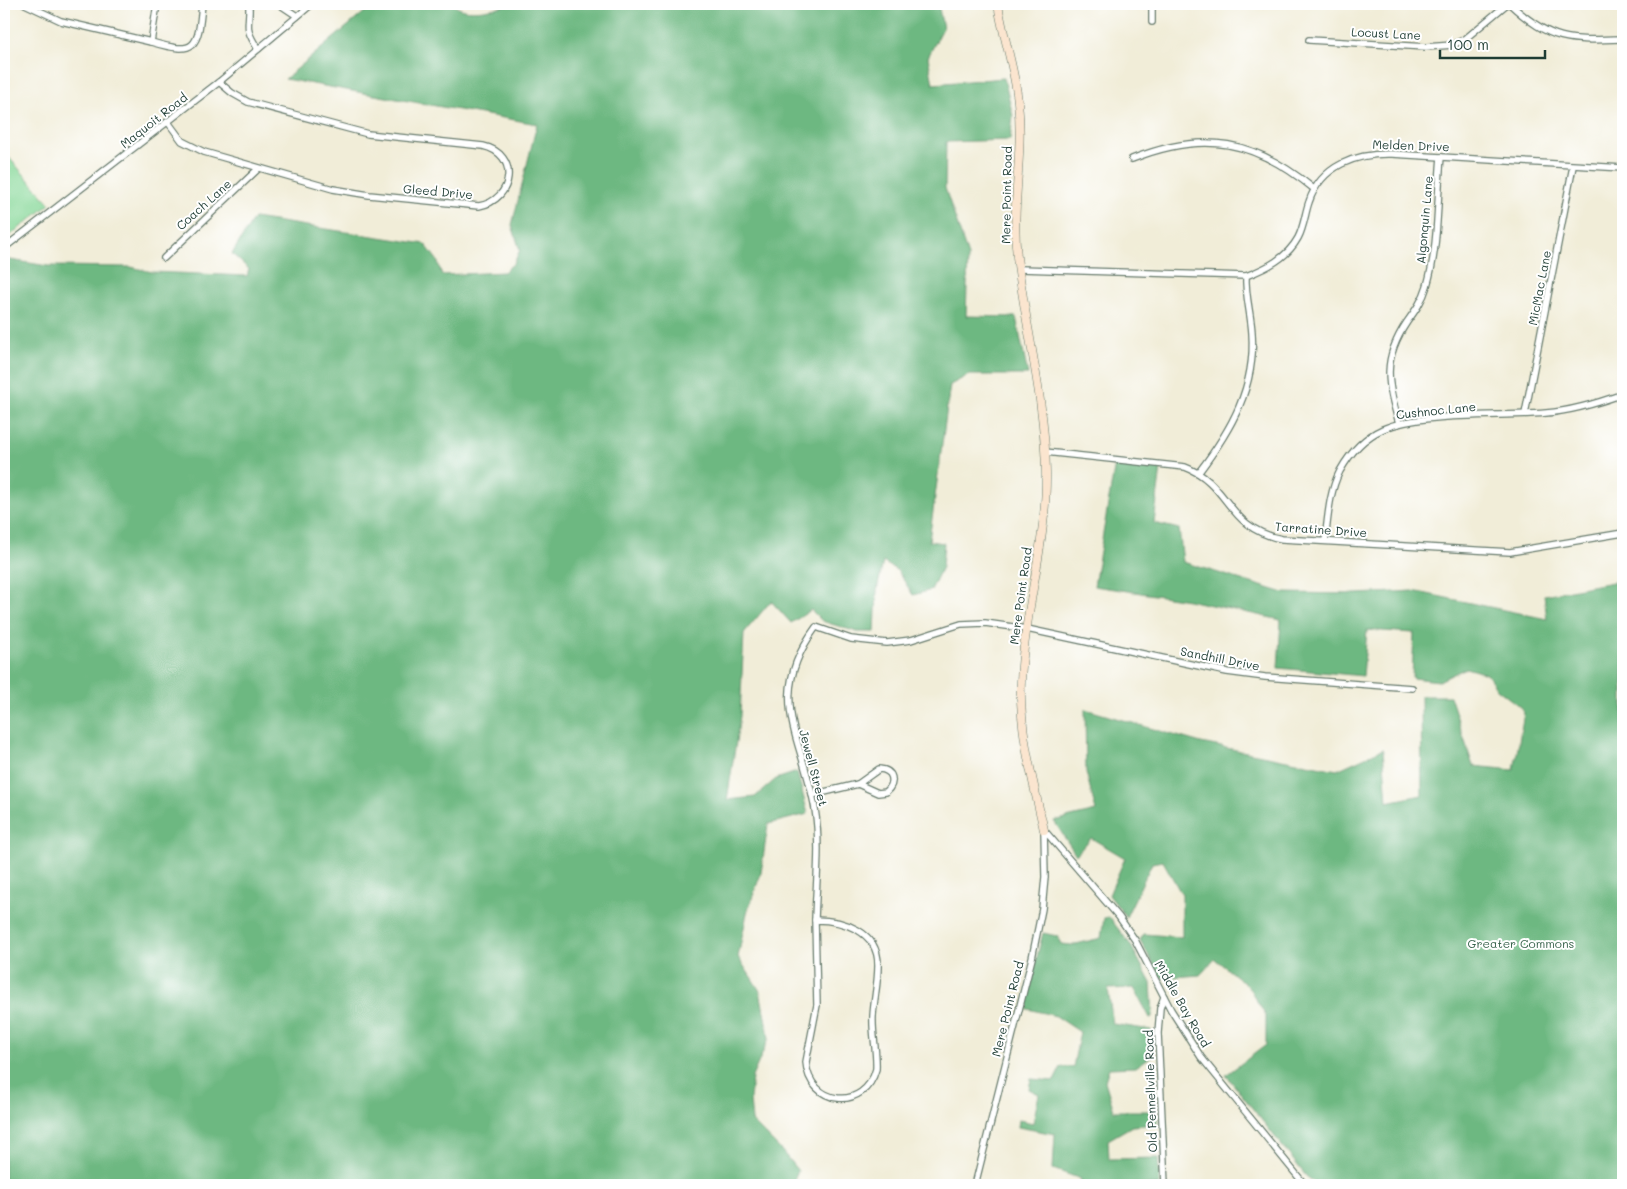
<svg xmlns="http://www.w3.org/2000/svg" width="1627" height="1189" font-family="Mali,sans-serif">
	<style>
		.green { fill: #87d899; stroke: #538a66 }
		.forest { fill: #6db881; stroke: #467a5a }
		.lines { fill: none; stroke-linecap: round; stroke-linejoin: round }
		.street-casing { stroke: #687b6d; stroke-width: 8 }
		.secondary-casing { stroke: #687b6d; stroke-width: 9 }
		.street { stroke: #fff; stroke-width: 5.5 }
		.secondary { stroke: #fbe5cf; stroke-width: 8 }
		.labels { text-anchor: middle; stroke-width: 4; stroke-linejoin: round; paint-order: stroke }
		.street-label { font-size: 12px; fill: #1f3d34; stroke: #fff }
		.park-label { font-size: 12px; fill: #39644d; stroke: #fff }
	</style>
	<rect width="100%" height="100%" fill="#fff"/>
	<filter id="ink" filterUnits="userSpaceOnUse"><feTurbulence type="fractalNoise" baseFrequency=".02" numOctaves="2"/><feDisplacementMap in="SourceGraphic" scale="10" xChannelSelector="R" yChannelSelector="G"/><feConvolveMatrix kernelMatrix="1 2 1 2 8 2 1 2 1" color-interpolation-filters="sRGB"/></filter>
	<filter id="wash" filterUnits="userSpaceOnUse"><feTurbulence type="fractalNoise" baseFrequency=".0096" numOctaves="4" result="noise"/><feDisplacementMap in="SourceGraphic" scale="20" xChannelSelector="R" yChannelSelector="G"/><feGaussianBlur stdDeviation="1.12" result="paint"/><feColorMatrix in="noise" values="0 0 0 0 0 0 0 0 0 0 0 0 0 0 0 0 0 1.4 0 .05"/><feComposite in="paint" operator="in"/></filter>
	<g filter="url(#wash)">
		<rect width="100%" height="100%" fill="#f1edd8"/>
		<path class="green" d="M4 152 50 204 4 240Z"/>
		<g class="forest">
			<path d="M374 4H453C465 17 496 8 510 4H938L943 28 928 57 933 84 1004 78 1013 116 1010 140 946 142 945 188 968 256 966 316 1016 317 1028 375H969L950 385 929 541 944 543 942 567 931 590 913 595 898 571 883 562 877 590 875 632H857L822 621 811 610 791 623 771 601 744 633 740 716 727 800 755 797 776 779 797 772 808 814 768 824 761 873 747 913 738 957 760 991 769 1038 752 1077 750 1100 752 1121 781 1150 798 1171 792 1185H4V259L48 266 131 267 152 272 247 276 249 269 232 254 254 218 425 244 437 260 442 275 504 272 514 263 520 250 512 225 537 124 285 79Z"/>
			<path d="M1115 464 1161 468 1154 523 1179 529 1183 562 1284 593 1357 594 1413 591 1547 619 1544 595 1623 580V1185H1318L1306 1176 1226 1075 1266 1045V1016L1248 986 1215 959 1200 975 1161 978 1140 940 1144 934 1182 937V895L1163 861 1152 863 1126 917 1109 895 1125 858 1091 838 1076 855 1054 821 1096 811 1086 772 1085 709 1201 743 1337 770 1383 749 1387 802 1422 795 1421 696H1450L1473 766 1514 770 1524 713 1519 706 1497 689 1487 674 1466 668 1439 681 1412 678 1414 633 1367 630 1363 676 1278 668 1281 620 1188 600 1094 586Z"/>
			<path d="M1109 917 1130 944 1151 983 1153 1017 1150 1018 1134 988 1108 989 1113 1024 1151 1030 1153 1055 1136 1067 1109 1068 1105 1081 1114 1111H1157V1124L1132 1126 1108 1140 1109 1159 1158 1158 1160 1185H1080L1081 1179 1053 1169 1055 1134 1018 1127 1019 1120 1033 1123 1039 1094 1029 1089 1031 1079 1054 1081 1061 1067H1073L1080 1032 1056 1016 1024 1008 1043 933 1057 936 1061 944 1072 945 1101 938 1104 918Z"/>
		</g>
	</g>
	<g filter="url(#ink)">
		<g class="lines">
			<g class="street-casing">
				<g id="street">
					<path d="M25 4 61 21 151 42 157 4"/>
					<path d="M249 4C250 28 243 26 258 49"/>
					<path d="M279 4 297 16"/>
					<path d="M1510 4C1551 42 1569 41 1623 39"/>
					<path d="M1152 22V4"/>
					<path d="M1309 40 1426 47 1453 45 1465 39 1507 4"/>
					<path d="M151 42C196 55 198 49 202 4"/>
					<path d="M168 122 182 141 204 152 333 189 369 195 479 206C514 200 520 154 483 146L368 134 248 102 232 93 219 82"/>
					<path d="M1132 159C1204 130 1255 140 1314 189"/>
					<path d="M4 248 219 82 312 4"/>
					<path d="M164 258 258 169"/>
					<path d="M1020 269 1246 276C1267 268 1287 258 1298 238 1304 227 1305 213 1309 202 1321 165 1357 153 1392 154L1623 168"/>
					<path d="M1525 414 1573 166"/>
					<path d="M1399 423C1387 383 1382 359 1407 322 1415 311 1423 300 1427 286 1439 245 1437 199 1441 157"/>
					<path d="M1045 452 1185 467C1231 484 1225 528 1282 539L1510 552 1623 533"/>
					<path d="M1199 472C1231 430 1256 387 1252 333 1251 314 1245 295 1246 276"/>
					<path d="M1325 541C1328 518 1329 492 1340 471 1350 453 1365 437 1383 429 1420 412 1502 417 1546 413 1572 411 1598 403 1623 394"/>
					<path d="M879 769C894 770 896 783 886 792L878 793 858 784Z"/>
					<path d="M812 795 858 784"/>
					<path d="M1044 830 1119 917 1135 940 1171 1010 1201 1057 1305 1185"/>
					<path d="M815 920C816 882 821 846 815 809 803 738 764 698 816 627L851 639 887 643 911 640 961 624 985 623 1027 629 1227 672 1265 677 1412 688"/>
					<path d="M815 920C843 920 879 931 878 966 878 983 874 999 873 1016 872 1034 877 1051 876 1069 865 1112 809 1106 806 1062L817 1005Z"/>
					<path d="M1164 997 1160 1008 1158 1033 1165 1185"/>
					<path d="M975 1185 1032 958 1042 909 1045 877 1044 830"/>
				</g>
			</g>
			<g class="secondary-casing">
				<path id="secondary" d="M998 4C1003 37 1015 69 1018 102 1024 154 1011 206 1017 257 1026 329 1045 400 1046 473 1047 543 1024 611 1021 681 1019 731 1033 781 1044 830"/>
			</g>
			<use href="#street" class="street"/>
			<use href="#secondary" class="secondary"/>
		</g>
	</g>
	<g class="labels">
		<g class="street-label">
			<text transform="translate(1386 34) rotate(3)" y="4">Locust Lane</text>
			<text transform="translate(154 121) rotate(-38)" y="4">Maquoit Road</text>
			<text transform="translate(1411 146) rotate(2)" y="4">Melden Drive</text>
			<text transform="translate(438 192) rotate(5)" y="4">Gleed Drive</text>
			<text transform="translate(1007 195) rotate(-89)" y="4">Mere Point Road</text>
			<text transform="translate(204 205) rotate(-42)" y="4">Coach Lane</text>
			<text transform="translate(1425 220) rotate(-85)" y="4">Algonquin Lane</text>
			<text transform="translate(1540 288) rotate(-79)" y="4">MicMac Lane</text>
			<text transform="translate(1436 411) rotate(-6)" y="4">Cushnoc Lane</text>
			<text transform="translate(1321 530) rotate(4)" y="4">Tarratine Drive</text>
			<text transform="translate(1021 596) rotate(-82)" y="4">Mere Point Road</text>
			<text transform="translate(1220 659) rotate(11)" y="4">Sandhill Drive</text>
			<text transform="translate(813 768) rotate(75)" y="4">Jewell Street</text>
			<text transform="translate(1182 1004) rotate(60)" y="4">Middle Bay Road</text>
			<text transform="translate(1008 1009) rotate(-76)" y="4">Mere Point Road</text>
			<text transform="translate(1151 1091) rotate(-92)" y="4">Old Pennellville Road</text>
		</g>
		<g class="park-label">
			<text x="1521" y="948">Greater Commons</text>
		</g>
	</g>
	<rect width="1627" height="1189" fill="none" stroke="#fff" stroke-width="20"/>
	<path d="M1440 50v8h105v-8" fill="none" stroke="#1f3d34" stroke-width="2.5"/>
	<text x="1447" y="50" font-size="15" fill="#1f3d34" stroke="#ffffff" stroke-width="4" paint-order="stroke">100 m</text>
</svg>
